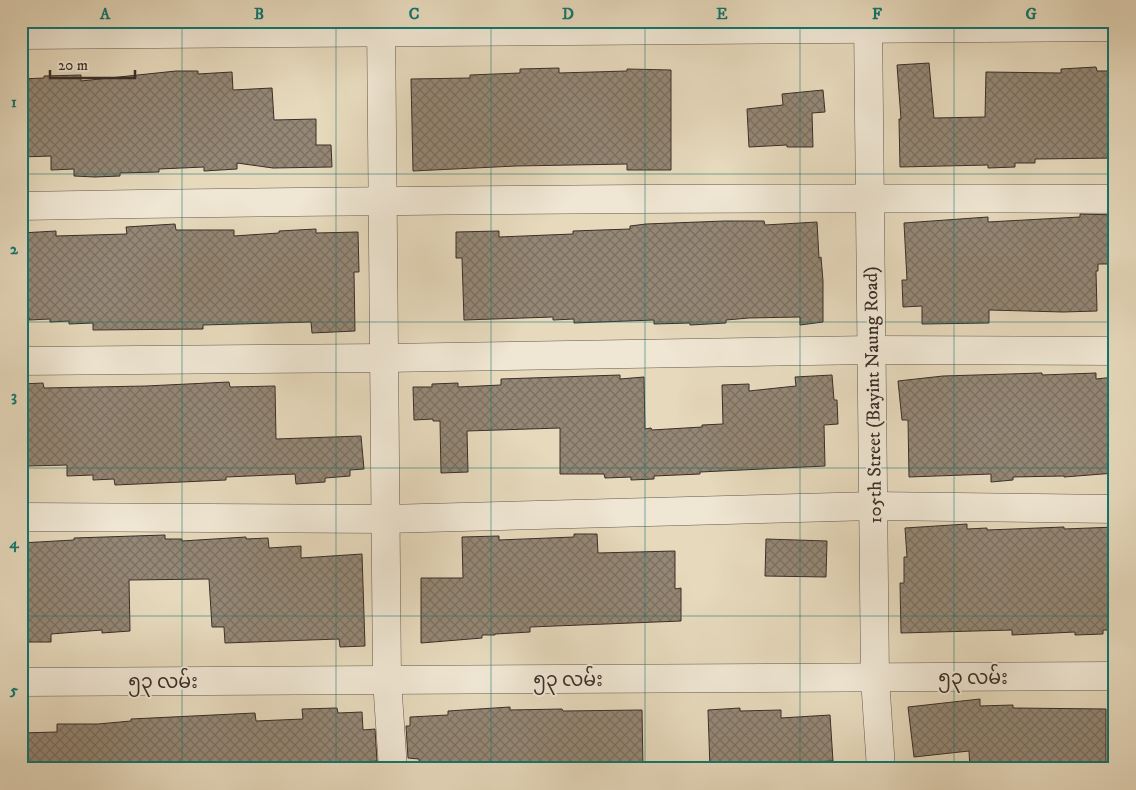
<svg xmlns="http://www.w3.org/2000/svg" width="1136" height="790" font-family="'IM FELL DW Pica','Noto Sans Myanmar',serif">
	<style>
		.building { fill: url(#building-cross-hatch); stroke: #3b2e29 }
		.lines { fill: none; stroke-linecap: round; stroke-linejoin: round }
		.minor-casing { stroke: #66594e; stroke-width: 29 }
		.minor { stroke: #efe6d3; stroke-width: 28 }
		.grid { fill: none; stroke: #0f766e; stroke-width: 1; stroke-opacity: 0.55 }
		.labels { text-anchor: middle; stroke-width: 4; stroke-linejoin: round; paint-order: stroke }
		.street-label { font-size: 19px; fill: #3b2e29; stroke: #efe6d3 }
		.neatline { fill: none; stroke: #0f766e; stroke-width: 2 }
		.grid-label { font-size: 16px; text-anchor: middle; font-weight: bold; fill: #0f766e }
	</style>
	<defs>
		<pattern id="building-cross-hatch" width="8" height="8" patternUnits="userSpaceOnUse" patternTransform="scale(1.25)"><rect width="8" height="8" fill="#948775"/><path d="M0 0l8 8M0 8l8-8" fill="none" stroke="#7a6f60"/></pattern>
	</defs>
	<rect width="100%" height="100%" fill="#e6d9bc"/>
	<filter id="stains"><feTurbulence type="fractalNoise" baseFrequency=".004" numOctaves="4"/><feColorMatrix values="0 0 0 0 .2 0 0 0 0 .09 0 0 0 0 .02 0 0 0 .5 -.17"/></filter>
	<radialGradient id="worn" r=".72"><stop offset=".6" stop-color="#630" stop-opacity="0"/><stop offset="1" stop-color="#630" stop-opacity=".3"/></radialGradient>
	<g class="building">
		<path d="M929 63 934 118 985 117 986 72 1061 73V69L1096 67 1097 71H1115V158L1035 159V163H1015V167L988 168V165L900 167 899 119H901L897 65Z"/>
		<path d="M559 68V73L627 71V69L671 70V170H627V164L516 166 413 171 411 79 470 78V75L520 73V69Z"/>
		<path d="M176 71H198V74L232 72 233 90 272 88 274 120 316 119V145H331L332 167 273 168 237 163V169L204 171V167L159 169V172L120 173V176L95 177 74 176V169L51 170V156L21 157V79L44 78V76L81 75V81Z"/>
		<path d="M823 90 825 112 812 113 813 147H787V145L749 147 747 109 783 105 782 94Z"/>
		<path d="M1080 214 1115 215V238H1113V264H1098V271H1096L1097 311 1063 312 989 310V323L922 324V306L903 307 902 280H907L904 223 988 217V222L1080 217Z"/>
		<path d="M725 221H764L765 225 817 222 819 258 821 257 823 281V322L800 325V317L749 318 726 320V323L690 325V323L654 324V320L574 323V319L553 320V317L464 320 462 258H456V232L499 231V237L573 234V231L630 229V226L646 224Z"/>
		<path d="M175 224 176 230H234V236L279 233V231L316 229V233L358 232 359 272H354L355 331 312 333 311 322 203 325V329L93 330V323L69 324V321L50 322V319L29 320V317L21 318V233L56 231V236L127 234 126 227Z"/>
		<path d="M1042 373V375L1096 373V379L1115 377V473L1064 477V476L1013 477V480L991 482V474L909 477 908 420H902L898 381 943 376Z"/>
		<path d="M620 375V379L644 377 645 429 651 428 652 430 702 427V425L723 424 722 385 749 384V391L796 386 795 377 832 375 834 400H837L838 424 824 425 825 466 700 472V474L654 476V479L631 480V477L605 478 604 474H560V428L467 431 468 472 441 473 440 421H433V419L414 420 413 387H432V384L458 383V387L501 385V379Z"/>
		<path d="M229 382 230 387 275 386 276 439 361 436 364 469 350 470V476L325 478V482L296 484 295 474 226 477V480L115 485 114 479 93 480V475L67 476V465L26 466 25 419H21V384L43 383 44 388 146 386Z"/>
		<path d="M967 524V529L987 528V530L1064 527V529L1115 527V630H1103V634L1075 635V632L1012 635V630L901 633 900 583H904V557H907L905 528Z"/>
		<path d="M574 534H597L598 553 675 551V589L681 588V621L530 627V632L495 634V635H482V638L421 643V578H463L462 537 499 536V540L574 537Z"/>
		<path d="M165 535V539H182V541L246 537V539L268 538 269 548 301 546V558L362 554 365 646 340 647 339 639 225 643 224 627H212L209 579 129 580 130 631 102 633V630L51 634V642H21V543L74 540V538Z"/>
		<path d="M766 539 827 541 826 577 765 576Z"/>
		<path d="M980 699V706L1013 705V708L1106 709V769H970L969 751 914 757 908 707Z"/>
		<path d="M510 707V710L562 709 563 711 642 710 643 769H420L419 759 408 758 406 726H410V717L448 715V711Z"/>
		<path d="M337 708 338 713 362 712 363 730 375 729 377 761 293 767V769H261V766L228 767V765L151 769H21V733L57 732V724H98L131 721V719L255 713 256 721 303 719 302 709Z"/>
		<path d="M740 708V711L781 710V718L830 715 833 761 782 763V769H710L708 710Z"/>
	</g>
	<g class="lines">
		<g class="minor-casing">
			<g id="minor">
				<path d="M381 21 387 680 393 769"/>
				<path d="M868 21 875 678 881 769"/>
				<path d="M21 35 1115 27"/>
				<path d="M21 206C386 200 750 197 1115 199"/>
				<path d="M21 361 384 358 871 350 1115 351"/>
				<path d="M21 517 386 519 873 506 1115 509"/>
				<path d="M21 682 1115 676"/>
			</g>
		</g>
		<use href="#minor" class="minor"/>
	</g>
	<path class="grid" d="M182 21V769M336 21V769M491 21V769M645 21V769M800 21V769M954 21V769M21 174H1115M21 322H1115M21 468H1115M21 616H1115"/>
	<g class="labels">
		<g class="street-label">
			<text transform="translate(872 395) rotate(-91)" y="7">105th Street (Bayint Naung Road)</text>
			<text x="973" y="684">၅၃ လမ်း</text>
			<text x="568" y="686">၅၃ လမ်း</text>
			<text x="163" y="688">၅၃ လမ်း</text>
		</g>
	</g>
	<rect width="1136" height="790" fill="none" stroke="#e6d9bc" stroke-width="55"/>
	<path d="M50 70v8h85v-8" fill="none" stroke="#3b2e29" stroke-width="2.5"/>
	<text x="58" y="70" font-size="15" fill="#3b2e29" stroke="#efe6d3" stroke-width="4" paint-order="stroke">20 m</text>
	<rect x="28" y="28" width="1080" height="734" class="neatline"/>
	<g class="grid-label">
		<text x="105" y="19">A</text>
		<text x="259" y="19">B</text>
		<text x="414" y="19">C</text>
		<text x="568" y="19">D</text>
		<text x="722" y="19">E</text>
		<text x="877" y="19">F</text>
		<text x="1031" y="19">G</text>
		<text x="14" y="107">1</text>
		<text x="14" y="254">2</text>
		<text x="14" y="401">3</text>
		<text x="14" y="548">4</text>
		<text x="14" y="695">5</text>
	</g>
	<rect width="100%" height="100%" filter="url(#stains)"/>
	<rect width="100%" height="100%" fill="url(#worn)"/>
</svg>
